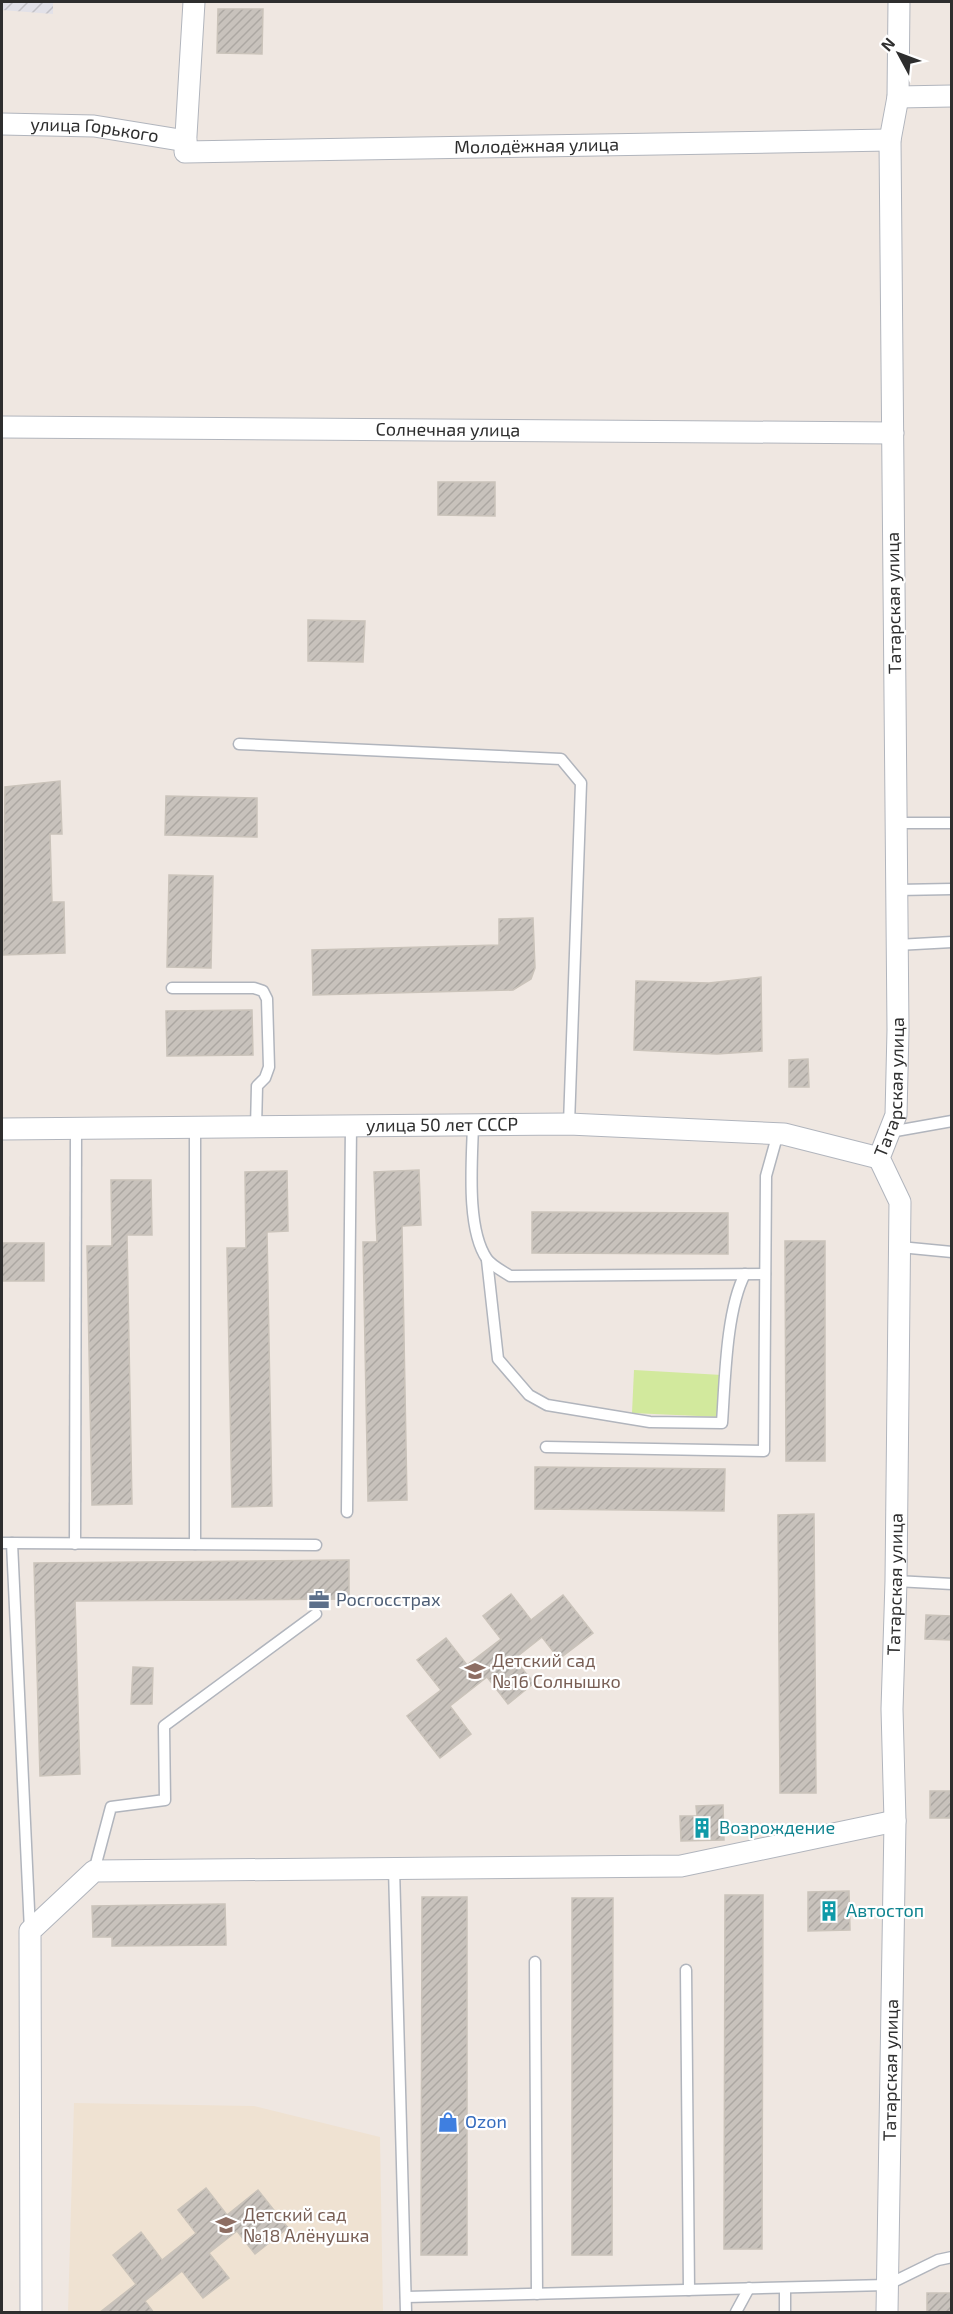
<svg xmlns="http://www.w3.org/2000/svg" width="953" height="2314" font-family="'Exo 2',sans-serif">
	<style>
		.industrial { fill: url(#industrial-furrows) }
		.education { fill: #efe2d2 }
		.pitch { fill: #d2e99d }
		.building { fill: url(#building-hatch); stroke: #cac3ba; stroke-width: 1.5 }
		.lines { fill: none; stroke-linecap: round; stroke-linejoin: round }
		.lane-casing { stroke: #b1b5bd; stroke-width: 13 }
		.street-casing { stroke: #b1b5bd; stroke-width: 23 }
		.lane { stroke: #fff; stroke-width: 10 }
		.street { stroke: #fff; stroke-width: 21 }
		.labels { text-anchor: middle; stroke-width: 4.5; stroke-linejoin: round; paint-order: stroke }
		.street-label { font-size: 18px; fill: #2e2e2e; stroke: #fff }
		.service-label { font-size: 18px; fill: #4e5e75; stroke: #fff; text-anchor: start }
		.education-label { font-size: 18px; fill: #785e54; stroke: #fff; text-anchor: start }
		.culture-label { font-size: 18px; fill: #0d838f; stroke: #fff; text-anchor: start }
		.shop-label { font-size: 18px; fill: #366cbe; stroke: #fff; text-anchor: start }
	</style>
	<defs>
		<pattern id="industrial-furrows" width="10" height="10" patternUnits="userSpaceOnUse" patternTransform="scale(1.5)"><rect width="10" height="10" fill="#e2e1e8"/><path d="M-1 1l2-2M0 10L10 0M9 11l2-2" fill="none" stroke="#c2c1c7"/></pattern>
		<pattern id="building-hatch" width="6" height="6" patternUnits="userSpaceOnUse" patternTransform="scale(1.5)"><rect width="6" height="6" fill="#c8c2bc"/><path d="M-1 1l2-2M0 6l6-6M5 7l2-2" fill="none" stroke="#aca7a2"/></pattern>
	</defs>
	<rect width="100%" height="100%" fill="#efe7e1"/>
	<path class="industrial" d="M2 2H53V14L2 10Z"/>
	<path class="education" d="M74 2103 254 2106 380 2137 383 2312H68Z"/>
	<path class="pitch" d="M634 1370 722 1375 720 1417 632 1413Z"/>
	<g class="building">
		<path d="M218 9H263L262 54 217 53Z"/>
		<path d="M438 482H495V516L438 515Z"/>
		<path d="M308 620 365 621 363 662 308 661Z"/>
		<path d="M60 781 62 834H50L52 902H64L65 953 3 955 5 787Z"/>
		<path d="M166 796 257 798V837L165 835Z"/>
		<path d="M169 875 213 876 211 968 167 967Z"/>
		<path d="M533 918 535 968 531 979 513 990 313 995 312 950 499 945V919Z"/>
		<path d="M761 977 762 1051 717 1054 634 1050 636 981 709 983Z"/>
		<path d="M252 1010 253 1055 167 1056 166 1011Z"/>
		<path d="M808 1059 809 1087H789V1060Z"/>
		<path d="M419 1170 421 1225 402 1226 407 1500 368 1501 363 1242H377L374 1172Z"/>
		<path d="M287 1171 288 1231 267 1232 272 1506 232 1507 227 1248H246L245 1172Z"/>
		<path d="M111 1180H151L152 1235H127L132 1504 92 1505 87 1246H112Z"/>
		<path d="M532 1212 728 1213V1254L532 1253Z"/>
		<path d="M785 1241H825V1461H786Z"/>
		<rect x="2" y="1243" width="42" height="38"/>
		<path d="M535 1467 725 1469 724 1511 535 1509Z"/>
		<path d="M814 1514 816 1793H780L778 1515Z"/>
		<path d="M349 1560V1599L75 1601 80 1774 40 1776 34 1563Z"/>
		<path d="M511 1594 531 1620 563 1595 593 1633 559 1659 542 1637 514 1659 534 1683 508 1704 487 1677 450 1706 471 1734 440 1758 407 1716 441 1690 417 1660 446 1638 467 1665 501 1639 483 1616Z"/>
		<path d="M926 1615 951 1616V1640L925 1639Z"/>
		<path d="M133 1667 153 1668 152 1704H131Z"/>
		<rect x="930" y="1791" width="21" height="27"/>
		<path d="M723 1805 724 1840 681 1841 680 1816H697L696 1806Z"/>
		<path d="M849 1891 850 1930 808 1931V1892Z"/>
		<path d="M725 1895H763L762 2249H724Z"/>
		<path d="M422 1897H467V2255H421Z"/>
		<path d="M572 1898H613L612 2255H572Z"/>
		<path d="M225 1904 226 1945 112 1946V1937H93L92 1906Z"/>
		<path d="M206 2188 227 2215 258 2190 288 2228 255 2254 237 2231 209 2253 229 2278 203 2298 182 2271 145 2301 154 2313H99L136 2284 113 2255 141 2232 162 2260 196 2233 178 2210Z"/>
		<rect x="927" y="2293" width="24" height="20"/>
	</g>
	<g class="lines">
		<g class="lane-casing">
			<g id="lane">
				<path d="M239 744 561 759 581 783 569 1124"/>
				<path d="M896 823H952"/>
				<path d="M897 890 952 889"/>
				<path d="M897 945 952 942"/>
				<path d="M172 988H254L263 991 267 999 269 1067 265 1078 257 1086 256 1128"/>
				<path d="M473 1125C472 1161 466 1229 487 1259 492 1266 503 1271 510 1276L765 1274"/>
				<path d="M890 1132 952 1121"/>
				<path d="M900 1247 952 1252"/>
				<path d="M487 1260 498 1359 529 1395 547 1405 650 1422 722 1423C725 1381 726 1310 745 1274"/>
				<path d="M546 1447 764 1451 766 1176 778 1133"/>
				<path d="M347 1512 351 1126"/>
				<path d="M2 1543H12L30 1931"/>
				<path d="M12 1543 316 1545"/>
				<path d="M75 1544 76 1129"/>
				<path d="M195 1544V1129"/>
				<path d="M896 1581 952 1584"/>
				<path d="M394 1868 406 2312"/>
				<path d="M94 1871 111 1807 165 1800 164 1726 316 1614"/>
				<path d="M535 1962 537 2294"/>
				<path d="M686 1970 689 2290"/>
				<path d="M785 2288V2312"/>
				<path d="M406 2297 887 2285 938 2260 952 2257"/>
				<path d="M736 2312 749 2288"/>
			</g>
		</g>
		<g class="street-casing">
			<g id="street">
				<path id="s1" d="M194 2 185 152 890 140"/>
				<path d="M898 97 952 96"/>
				<path id="s2" d="M2 124 94 126 186 141"/>
				<path id="s3" d="M2 427 893 433"/>
				<path id="s4" d="M2 1129 569 1124 784 1134 879 1158"/>
				<path d="M31 2312 30 1931 94 1871 681 1866 895 1821"/>
				<path id="s5" d="M887 2312 895 1821 892 1709 896 1581 900 1202 879 1158 896 1115 898 1030 890 140 898 97 899 2"/>
			</g>
		</g>
		<use href="#lane" class="lane"/>
		<use href="#street" class="street"/>
	</g>
	<defs>
		<g id="office-bare" transform="scale(1.62)"><path d="M-6-3h4V-5.5h4V-3h4V5H-6ZM-1-4.5V-3h2v-1.5ZM-6 0V1H6V0Z" fill="#5c6f8a" stroke="#fff" stroke-width="2.5" paint-order="stroke"/></g>
		<g id="school-bare" transform="scale(1.62)"><path d="M0-5L7-2L0 1L-7-2ZM-4 1L0 2.5L4 1V4Q0 6-4 4Z" fill="#8d6e63" stroke="#fff" stroke-width="2.5" paint-order="stroke"/></g>
		<g id="building-bare" transform="scale(1.62)"><path d="M-4-6H4V6H1V3H-1V6H-4ZM-2.5-4.3h1.7v1.8h-1.7ZM.8-4.3h1.7v1.8H.8ZM-2.5-1h1.7V.8h-1.7ZM.8-1h1.7V.8H.8Z" fill="#0f9aa8" stroke="#fff" stroke-width="2.5" paint-order="stroke"/></g>
		<g id="shop-bare" transform="scale(1.62)"><path d="M-5-2.5h2.3a2.7 3.5 0 0 1 5.4 0H5L5.5 6h-11ZM-1.5-2.5h3a1.5 2.3 0 0 0-3 0Z" fill="#3f7fe0" stroke="#fff" stroke-width="2.5" paint-order="stroke"/></g>
	</defs>
	<g fill-rule="evenodd">
		<use href="#office-bare" x="319" y="1600"/>
		<use href="#school-bare" x="475" y="1671"/>
		<use href="#building-bare" x="702" y="1828"/>
		<use href="#building-bare" x="829" y="1911"/>
		<use href="#shop-bare" x="448" y="2122"/>
		<use href="#school-bare" x="226" y="2225"/>
	</g>
	<g class="labels">
		<g class="street-label">
			<text dy="6" stroke="none"><textPath href="#s2" startOffset="93">улица Горького</textPath></text>
			<text dy="6" stroke="none"><textPath href="#s1" startOffset="502">Молодёжная улица</textPath></text>
			<text dy="6" stroke="none"><textPath href="#s3" startOffset="446">Солнечная улица</textPath></text>
			<text transform="translate(894 603) rotate(-91)" y="6">Татарская улица</text>
			<text dy="6" stroke="none"><textPath href="#s5" startOffset="1232">Татарская улица</textPath></text>
			<text dy="6" stroke="none"><textPath href="#s4" startOffset="440">улица 50 лет СССР</textPath></text>
			<text dy="6" stroke="none"><textPath href="#s5" startOffset="728">Татарская улица</textPath></text>
			<text dy="6" stroke="none"><textPath href="#s5" startOffset="242">Татарская улица</textPath></text>
		</g>
		<g class="service-label">
			<text x="336" y="1606">Росгосстрах</text>
		</g>
		<g class="education-label">
			<text x="492" y="1667">Детский сад<tspan x="492" dy="21">№16 Солнышко</tspan></text>
			<text x="243" y="2221">Детский сад<tspan x="243" dy="21">№18 Алёнушка</tspan></text>
		</g>
		<g class="culture-label">
			<text x="719" y="1834">Возрождение</text>
			<text x="846" y="1917">Автостоп</text>
		</g>
		<g class="shop-label">
			<text x="465" y="2128">Ozon</text>
		</g>
	</g>
	<rect width="953" height="2314" fill="none" stroke="#2e2e2e" stroke-width="6"/>
	<g transform="translate(899 54) rotate(311)" stroke="#ffffff" stroke-width="4.5" paint-order="stroke">
	<path d="M0-4.5L10 22L0 15L-10 22Z" fill="#2e2e2e"/>
	<text y="-9" font-size="16" font-weight="bold" text-anchor="middle" fill="#2e2e2e">N</text>
	</g>
</svg>
